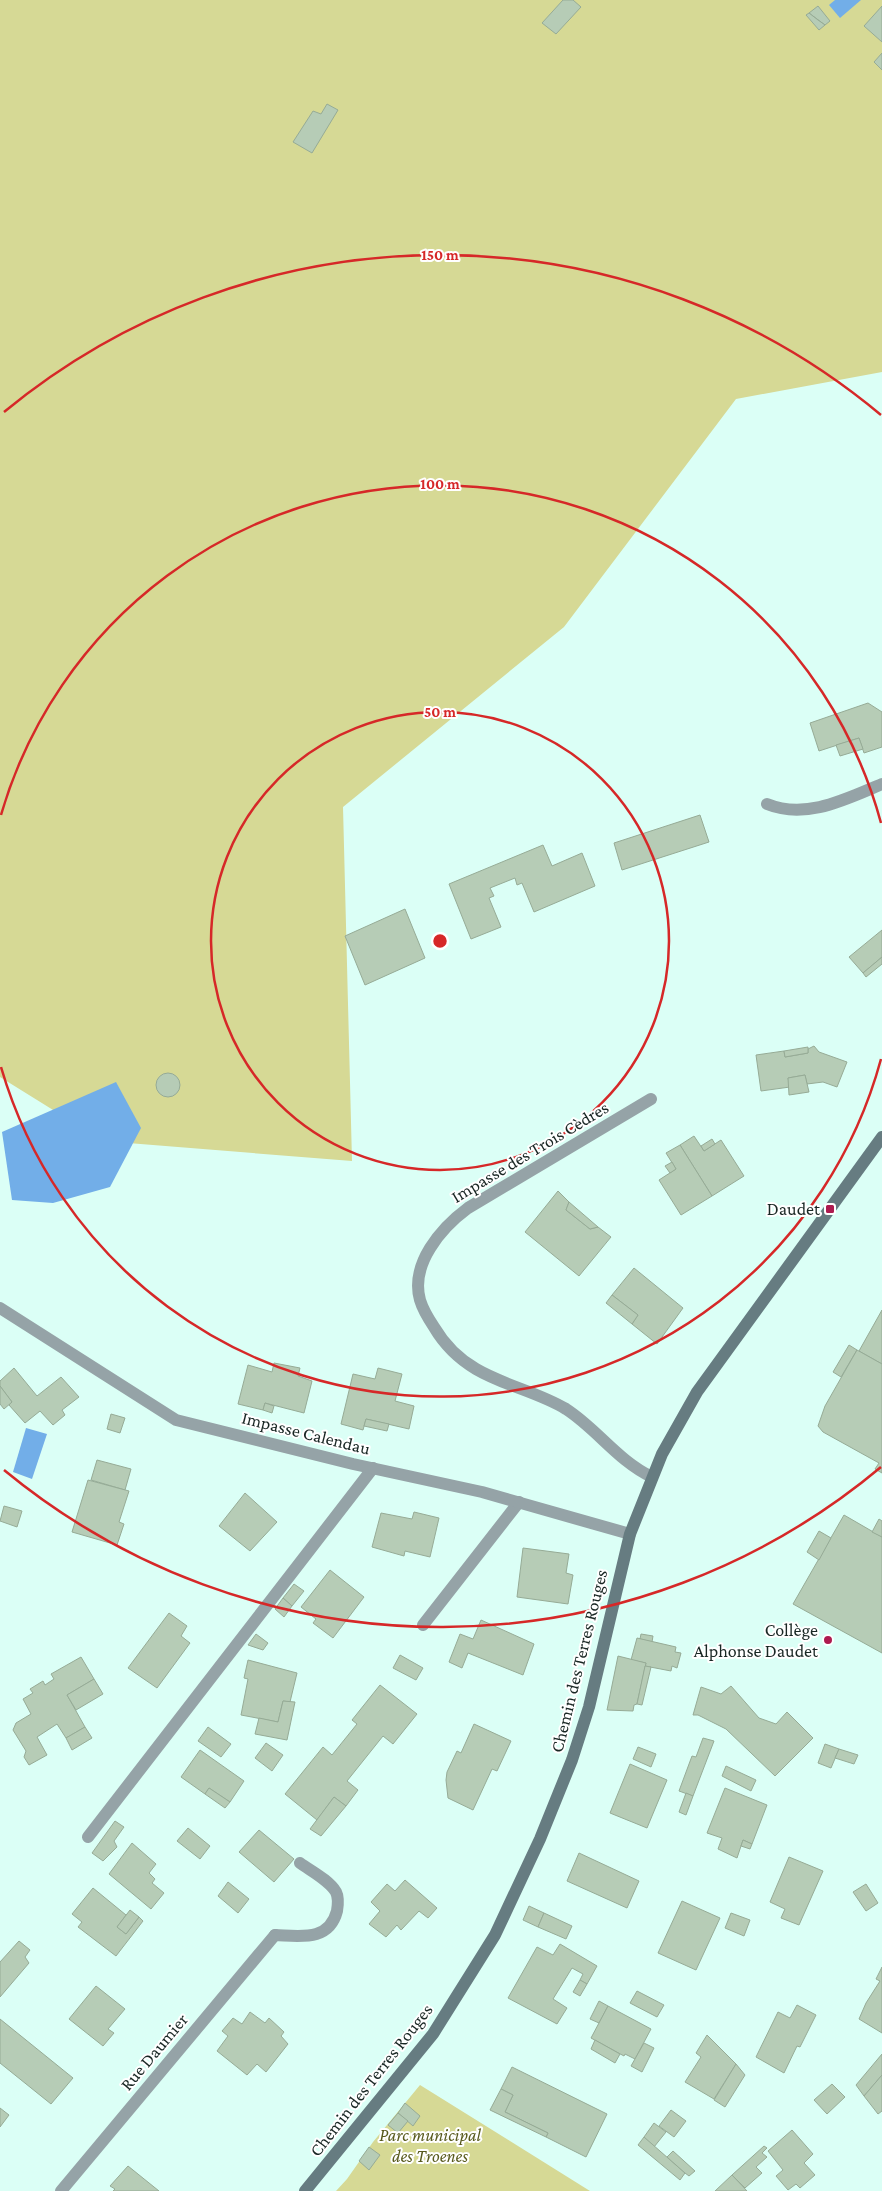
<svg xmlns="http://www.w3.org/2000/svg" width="882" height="2191" font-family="'Crimson Pro',serif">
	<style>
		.green { fill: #d6d995 }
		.water { fill: #72aee8 }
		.building { fill: #b6ccb6; stroke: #96ab96 }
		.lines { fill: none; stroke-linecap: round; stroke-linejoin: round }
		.lane { stroke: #95a3a7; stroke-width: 12 }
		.street { stroke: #95a3a7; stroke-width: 12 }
		.secondary { stroke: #667c81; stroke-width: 12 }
		.ring { fill: none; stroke: #d62828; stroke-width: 2.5 }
		.poi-dot { fill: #ad1b4f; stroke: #fff; stroke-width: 2 }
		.labels { text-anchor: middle; stroke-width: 4; stroke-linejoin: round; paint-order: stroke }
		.street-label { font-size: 18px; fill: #192724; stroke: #fff }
		.poi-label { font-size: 18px; fill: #192724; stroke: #fff; text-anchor: end }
		.park-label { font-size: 18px; font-style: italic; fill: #585a1d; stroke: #fff }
		.centre { fill: #d62828; stroke: #fff; stroke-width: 2.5 }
		.ring-label { font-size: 15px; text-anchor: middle; font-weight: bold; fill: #d62828; stroke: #fff; stroke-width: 4; stroke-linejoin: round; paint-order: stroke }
	</style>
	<rect width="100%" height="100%" fill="#dbfff6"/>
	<g class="green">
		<path d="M0 0H882V372L736 399 564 627 343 807 352 1161 103 1141 0 1077Z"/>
		<path d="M420 2085 590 2191H336L347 2179 373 2142Z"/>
	</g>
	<g class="water">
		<path d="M835 0H861L840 18 829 5Z"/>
		<path d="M116 1082 141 1128 110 1187 53 1203 12 1200 2 1132Z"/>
		<path d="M26 1428 47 1434 32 1479 13 1472Z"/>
	</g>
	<g class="building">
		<path d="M563 0H573L581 7 556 34 542 23Z"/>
		<path d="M818 6 830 21 825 25 809 13Z"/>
		<path d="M882 6V42L864 26Z"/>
		<path d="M809 13 818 20 825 25 819 30 806 15Z"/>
		<path d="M882 53V70L874 62Z"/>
		<path d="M327 104 338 110 312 153 293 142 313 111 321 114Z"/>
		<path d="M868 703 882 712V747L864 753 859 738 819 751 810 723Z"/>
		<path d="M859 738 863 749 840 756 836 745Z"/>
		<path d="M700 815 709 842 622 870 614 843Z"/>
		<path d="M543 845 552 866 582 853 595 886 534 912 522 883 517 885 515 878 490 888 494 896 489 898 501 927 471 939 449 884Z"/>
		<path d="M405 909 425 958 365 985 345 936Z"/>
		<path d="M882 930V957L863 973 849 957Z"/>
		<path d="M882 957V964L866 977 863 973Z"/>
		<path d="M814 1046 819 1052 847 1062 837 1087 823 1082 807 1084 805 1075 788 1078 790 1087 761 1091 756 1055 784 1051 785 1057 808 1053V1049Z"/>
		<path d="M808 1047V1053L785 1057 784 1051Z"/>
		<circle cx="168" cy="1085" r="12"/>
		<path d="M805 1075 809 1092 789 1095 788 1078Z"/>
		<path d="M694 1136 704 1151 721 1140 744 1176 712 1196 680 1145Z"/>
		<path d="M712 1139 715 1144 704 1151 701 1146Z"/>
		<path d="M680 1145 712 1196 681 1215 659 1180 676 1169 666 1153Z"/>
		<path d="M672 1162 676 1169 670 1173 665 1166Z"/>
		<path d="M558 1191 569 1202 566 1210 590 1229 598 1227 611 1237 579 1276 525 1232Z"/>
		<path d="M569 1202 598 1227 590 1229 566 1210Z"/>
		<path d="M634 1268 683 1308 657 1344 632 1324 638 1315 612 1295Z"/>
		<path d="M612 1295 638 1315 632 1324 606 1303Z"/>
		<path d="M882 1310V1364L859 1351Z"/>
		<path d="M849 1345 857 1350 841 1377 833 1372Z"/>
		<path d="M857 1350 882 1364V1473L875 1469 879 1463 823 1432 818 1426 825 1406Z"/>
		<path d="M274 1363 300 1368 298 1376 312 1381 304 1413 265 1403 263 1410 238 1404 248 1365 272 1372Z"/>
		<path d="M14 1368 37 1396 61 1377 79 1397 62 1410 65 1415 53 1425 40 1411 25 1423 9 1405 12 1402 0 1386V1381Z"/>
		<path d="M378 1368 402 1374 395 1401 414 1406 409 1429 366 1419 363 1430 341 1424 353 1374 375 1379Z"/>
		<path d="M0 1386 12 1402 4 1409 0 1404Z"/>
		<path d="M265 1403 274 1406 272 1413 263 1410Z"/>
		<path d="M111 1414 125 1418 120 1433 107 1429Z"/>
		<path d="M366 1419 389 1424 387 1431 364 1426Z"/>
		<path d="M97 1460 131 1469 125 1490 91 1480Z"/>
		<path d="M88 1480 129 1491 119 1522 124 1524 117 1545 72 1532Z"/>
		<path d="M245 1493 277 1522 250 1551 219 1526Z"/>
		<path d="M4 1506 22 1511 17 1527 0 1521Z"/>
		<path d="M414 1512 439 1518 430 1557 405 1551 404 1556 372 1547 381 1513 412 1519Z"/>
		<path d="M844 1515 882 1537V1653L793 1604Z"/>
		<path d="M879 1519 882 1521V1537L872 1532Z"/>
		<path d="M819 1531 831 1538 819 1560 807 1552Z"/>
		<path d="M523 1548 569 1554 566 1573 573 1575 568 1604 517 1597Z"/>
		<path d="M330 1570 364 1597 333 1638 313 1623 316 1619 301 1607Z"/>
		<path d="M294 1584 304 1591 292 1606 283 1598Z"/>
		<path d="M283 1598 292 1606 284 1617 275 1609Z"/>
		<path d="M169 1613 187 1626 181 1636 190 1643 157 1688 128 1668Z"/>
		<path d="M481 1620 534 1644 523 1675 468 1653 462 1668 449 1662 460 1634 473 1639Z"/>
		<path d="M256 1634 268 1643 263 1650 248 1645Z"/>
		<path d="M641 1634 653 1636 652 1642 640 1639Z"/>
		<path d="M637 1638 676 1647 675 1652 681 1653 677 1668 672 1666 671 1671 645 1666 646 1663 631 1660Z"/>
		<path d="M400 1655 423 1668 416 1680 393 1668Z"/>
		<path d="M618 1656 646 1663 637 1704 634 1705 633 1711 607 1710Z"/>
		<path d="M81 1657 94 1679 67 1695 85 1727 66 1738 57 1724 37 1737 47 1755 29 1765 24 1757 26 1751 13 1730 16 1723 31 1714 23 1699 33 1693 30 1689 43 1681 45 1685 54 1679 51 1674Z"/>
		<path d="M248 1660 297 1673 290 1702 283 1701 278 1722 241 1715 248 1679 244 1678Z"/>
		<path d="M645 1666 651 1667 642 1705 637 1704Z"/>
		<path d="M94 1679 103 1694 76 1710 67 1695Z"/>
		<path d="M380 1685 417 1714 393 1744 383 1736 347 1781 358 1790 346 1806 334 1797 317 1820 285 1794 323 1747 332 1755 357 1724 352 1720Z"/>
		<path d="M731 1686 759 1718 776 1724 787 1712 813 1738 775 1776 726 1729 698 1715H693L701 1687 721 1694Z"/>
		<path d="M283 1701 295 1702 287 1740 255 1734 259 1718 278 1722Z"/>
		<path d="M474 1724 511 1741 497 1771 492 1769 473 1810 448 1798 446 1780 447 1772 457 1751 461 1753Z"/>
		<path d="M85 1727 92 1738 72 1750 66 1738Z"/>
		<path d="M208 1727 231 1744 221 1757 198 1741Z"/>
		<path d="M703 1738 714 1741 693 1796 679 1791 692 1756 696 1757Z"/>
		<path d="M266 1743 283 1755 272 1771 255 1758Z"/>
		<path d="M825 1744 839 1749 831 1768 818 1763Z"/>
		<path d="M638 1747 656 1754 651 1767 633 1759Z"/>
		<path d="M839 1749 858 1755 854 1764 835 1758Z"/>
		<path d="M200 1750 244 1781 230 1802 209 1788 205 1794 181 1777Z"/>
		<path d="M630 1764 667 1780 647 1828 610 1813Z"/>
		<path d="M726 1766 756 1780 751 1791 722 1776Z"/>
		<path d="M209 1788 230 1802 225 1808 205 1794Z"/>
		<path d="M725 1788 767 1805 752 1844 743 1840 737 1858 718 1849 722 1838 707 1833Z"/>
		<path d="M686 1793 693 1796 686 1815 679 1812Z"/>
		<path d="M334 1797 346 1806 321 1836 310 1829Z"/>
		<path d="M115 1821 124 1827 114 1841 117 1847 103 1861 92 1853Z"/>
		<path d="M188 1828 210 1846 200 1859 177 1841Z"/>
		<path d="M259 1830 294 1859 274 1882 239 1852Z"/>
		<path d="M743 1840 752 1844 750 1849 741 1846Z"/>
		<path d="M132 1843 156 1864 149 1873 155 1879 152 1883 164 1893 151 1909 109 1874Z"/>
		<path d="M579 1853 639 1881 627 1908 567 1881Z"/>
		<path d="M789 1857 823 1871 799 1925 781 1918 785 1909 770 1902Z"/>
		<path d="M405 1880 437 1908 428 1918 419 1911 401 1930 397 1925 386 1937 369 1924 380 1911 371 1902 387 1884 395 1891Z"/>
		<path d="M228 1882 249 1899 238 1913 218 1896Z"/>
		<path d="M866 1884 878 1903 866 1911 853 1892Z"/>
		<path d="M93 1888 126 1915 117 1927 126 1934 139 1917 143 1921 116 1956 78 1927 82 1922 72 1914Z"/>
		<path d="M682 1901 720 1918 696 1970 658 1953Z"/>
		<path d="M529 1906 544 1913 538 1927 523 1920Z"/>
		<path d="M130 1910 139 1917 126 1934 117 1927Z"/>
		<path d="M544 1913 572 1926 566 1939 538 1927Z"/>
		<path d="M731 1913 750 1920 744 1936 725 1928Z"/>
		<path d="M19 1941 30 1950 25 1957 29 1963 0 1997V1962Z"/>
		<path d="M560 1944 597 1966 587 1984 580 1980 583 1974 572 1968 553 1999 567 2008 557 2024 508 1998 537 1947 553 1955Z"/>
		<path d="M882 1967V2033L859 2019 866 2003 880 1981 876 1979Z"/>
		<path d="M580 1980 587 1984 580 1996 573 1992Z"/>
		<path d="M96 1986 125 2009 108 2029 114 2033 103 2046 69 2019Z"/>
		<path d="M637 1991 664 2005 657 2017 630 2003Z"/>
		<path d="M599 2001 608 2006 599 2023 590 2019Z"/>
		<path d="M797 2005 816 2015 800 2047 797 2046 784 2073 756 2057 778 2012 790 2018Z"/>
		<path d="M608 2006 651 2029 635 2059 625 2054 624 2056 591 2038Z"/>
		<path d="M250 2012 265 2023 269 2018 284 2032 281 2036 288 2044 266 2072 257 2064 247 2075 217 2051 228 2036 222 2031 233 2018 242 2024Z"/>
		<path d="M0 2019 73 2078 51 2104 0 2063Z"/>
		<path d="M707 2035 736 2064 714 2099 685 2082 701 2057 696 2053Z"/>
		<path d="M595 2040 620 2054 615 2063 591 2049Z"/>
		<path d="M644 2043 654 2048 642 2072 631 2066Z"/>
		<path d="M882 2054V2075L864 2096 856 2085Z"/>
		<path d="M736 2064 745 2075 725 2107 714 2100Z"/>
		<path d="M512 2067 607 2114 586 2157 546 2137 548 2133 505 2112 513 2095 501 2089Z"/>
		<path d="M882 2075V2111L878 2114 864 2096Z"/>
		<path d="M832 2084 845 2097 827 2114 814 2100Z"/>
		<path d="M501 2089 513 2095 505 2112 548 2133 546 2137 490 2110Z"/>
		<path d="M405 2103 420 2116 413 2126 398 2113Z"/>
		<path d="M0 2108 9 2115 0 2127Z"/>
		<path d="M671 2110 686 2121 674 2137 659 2126Z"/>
		<path d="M398 2113 408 2121 398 2133 388 2125Z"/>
		<path d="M654 2123 666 2132 654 2147 644 2137Z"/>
		<path d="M792 2130 813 2154 804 2163 815 2175 800 2188 796 2184 788 2190 776 2176 783 2170 768 2151Z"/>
		<path d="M644 2137 685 2173 680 2180 638 2145Z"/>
		<path d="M764 2146 767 2148 762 2153 767 2157 756 2167 762 2173 745 2188 732 2175Z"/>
		<path d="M369 2147 380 2155 369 2170 359 2161Z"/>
		<path d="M673 2151 695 2171 689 2176 685 2173 667 2157Z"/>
		<path d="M128 2166 159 2191H113L115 2189 110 2186Z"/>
		<path d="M732 2175 747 2191H715Z"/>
	</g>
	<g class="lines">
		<g class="lane">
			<path d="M423 1625 519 1502"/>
			<path d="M88 1837 373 1468"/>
			<path d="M275 1935C300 1936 329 1942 337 1911 338 1905 339 1898 336 1892 329 1880 311 1871 300 1863"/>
		</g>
		<g class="street">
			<path d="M767 804C806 820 846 799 882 784"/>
			<path d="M651 1099 468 1208C441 1228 410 1264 420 1300 423 1310 428 1318 434 1327 444 1344 459 1359 476 1369 505 1386 538 1392 566 1409 597 1429 618 1461 652 1477"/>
			<path d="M0 1308 176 1420 353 1464 482 1492 630 1534"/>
			<path d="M61 2191 275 1935"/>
		</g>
		<path class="secondary" d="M305 2191 433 2034 495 1935 540 1839 572 1760 589 1707 630 1534 662 1454 697 1392 882 1137"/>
	</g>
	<g class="ring">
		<circle cx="440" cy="941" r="229"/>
		<path d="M881 1059A457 457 0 0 1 1 1067M1 815A457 457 0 0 1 881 823"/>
		<path d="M881 1467A686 686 0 0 1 4 1470M4 412A686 686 0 0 1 881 415"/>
	</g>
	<g class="poi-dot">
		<rect x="825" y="1204" width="10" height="10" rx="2.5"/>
		<circle cx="828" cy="1640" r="5"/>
	</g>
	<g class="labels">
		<g class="street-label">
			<text transform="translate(530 1152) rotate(-31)" y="6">Impasse des Trois Cèdres</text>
			<text transform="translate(306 1433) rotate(14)" y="6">Impasse Calendau</text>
			<text transform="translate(579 1661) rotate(-76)" y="6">Chemin des Terres Rouges</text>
			<text transform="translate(154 2052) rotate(-50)" y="6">Rue Daumier</text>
			<text transform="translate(371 2080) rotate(-52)" y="6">Chemin des Terres Rouges</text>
		</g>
		<g class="poi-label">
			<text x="820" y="1215">Daudet</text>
			<text x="818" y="1636">Collège<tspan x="818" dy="21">Alphonse Daudet</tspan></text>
		</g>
		<g class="park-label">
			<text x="430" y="2141">Parc municipal<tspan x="430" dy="21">des Troenes</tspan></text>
		</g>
	</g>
	<circle cx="440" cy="941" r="8" class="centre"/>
	<g class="ring-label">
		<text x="440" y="260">150 m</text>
		<text x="440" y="489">100 m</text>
		<text x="440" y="717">50 m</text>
	</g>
</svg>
